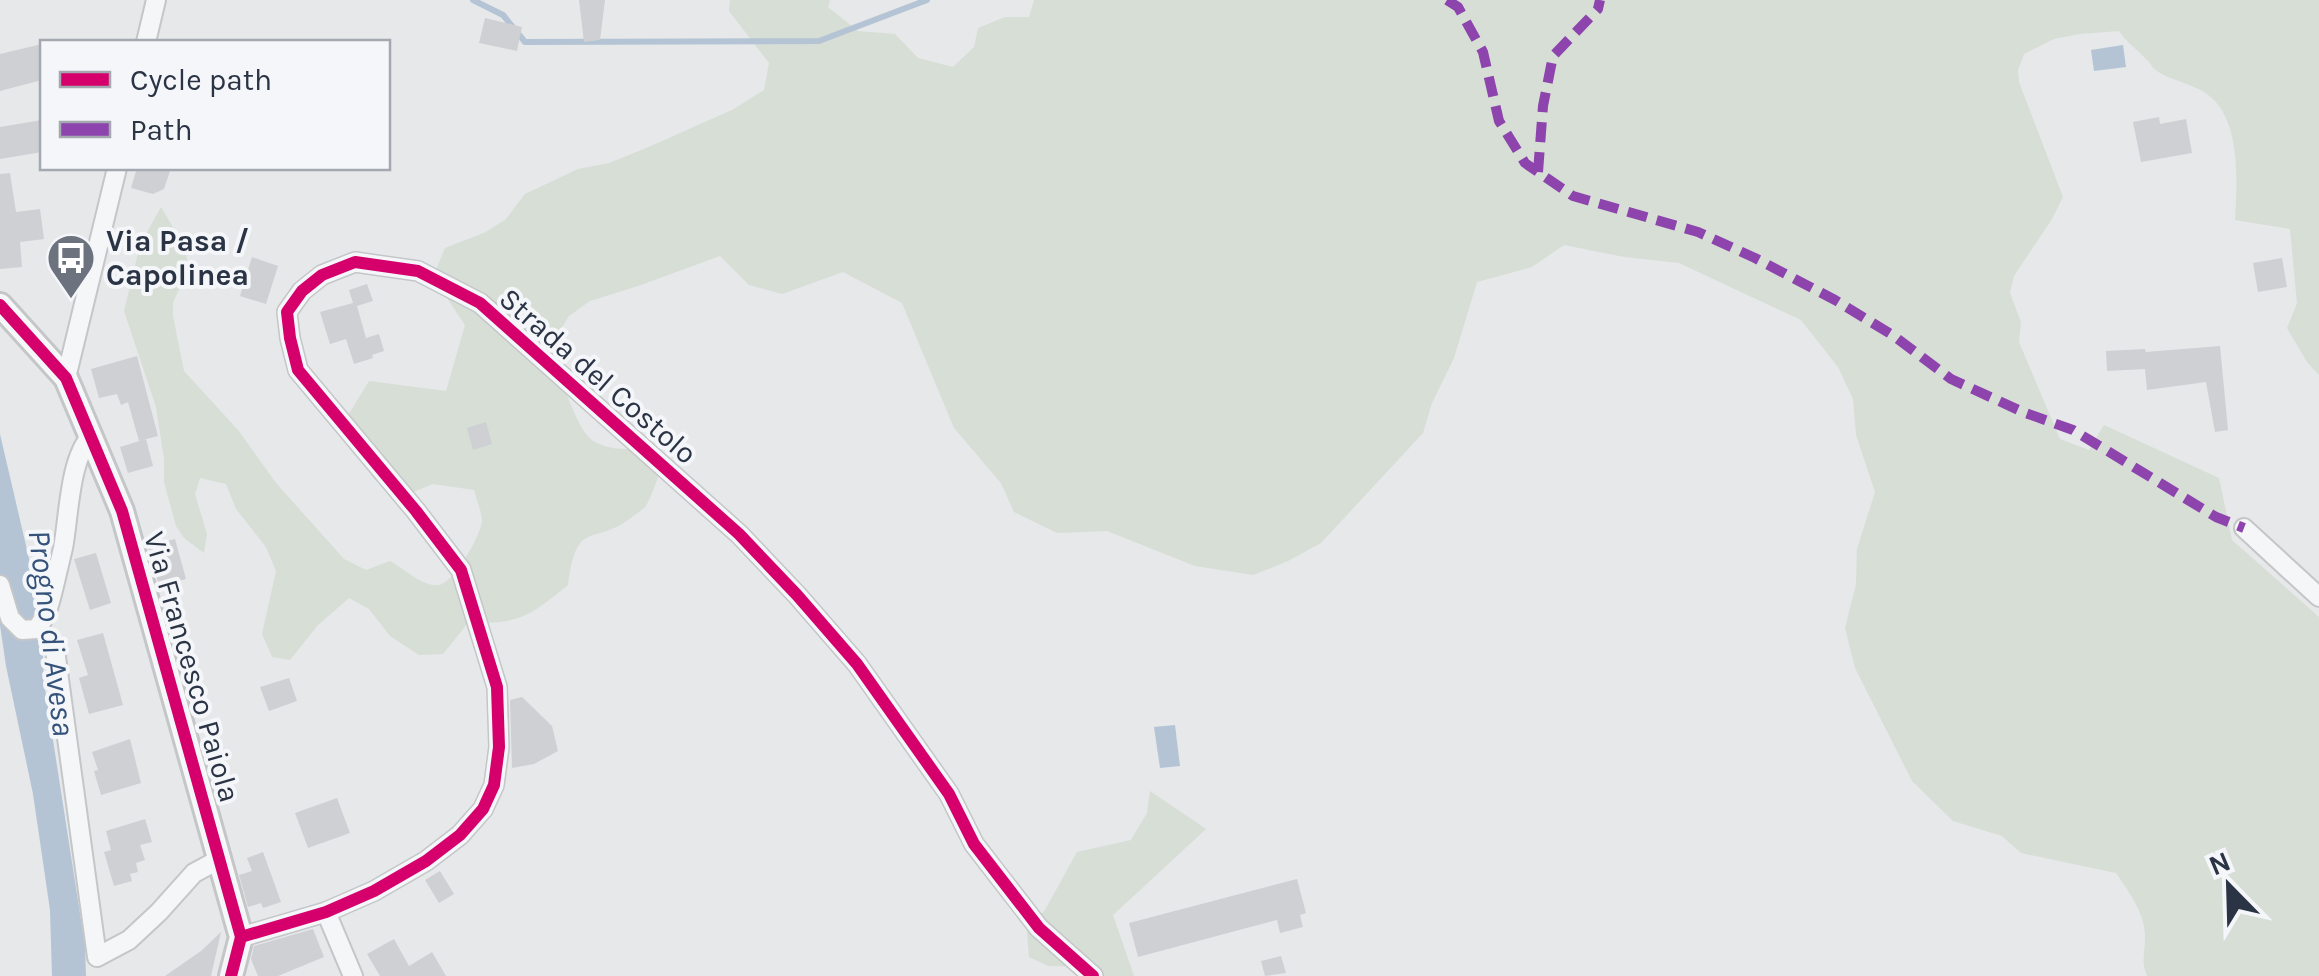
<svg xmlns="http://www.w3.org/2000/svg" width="2319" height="976" font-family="Karla,sans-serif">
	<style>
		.green { fill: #d6ded6 }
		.water { fill: #b4c4d5 }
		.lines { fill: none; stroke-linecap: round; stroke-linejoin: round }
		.stream { stroke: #b4c4d5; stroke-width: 6 }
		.building { fill: #ced0d3 }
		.street-casing { stroke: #c4c6c8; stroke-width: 22 }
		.secondary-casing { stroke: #c4c6c8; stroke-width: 28 }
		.street { stroke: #f5f6f7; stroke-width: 18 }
		.secondary { stroke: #f8f8f8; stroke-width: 22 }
		.quiet { stroke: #8e44ad; stroke-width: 10; stroke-dasharray: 20 10; stroke-linecap: butt }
		.cycleway-casing { stroke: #f4f6f9; stroke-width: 19 }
		.cycleway { stroke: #d6006c; stroke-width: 12 }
		.labels { text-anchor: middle; stroke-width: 8; stroke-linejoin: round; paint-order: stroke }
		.poi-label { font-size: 30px; font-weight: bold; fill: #2b3445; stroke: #f4f6f9; text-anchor: start }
		.street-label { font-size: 30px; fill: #2b3445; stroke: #f4f6f9 }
		.water-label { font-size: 32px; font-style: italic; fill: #34527a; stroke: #f4f6f9 }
	</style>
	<rect width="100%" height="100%" fill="#e6e8ea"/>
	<g class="green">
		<path d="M730 0H830L828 7 858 31 895 34 918 58 953 67 974 47 978 28 1005 17H1029L1034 0H2319V375L2307 362 2287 328 2297 303 2290 229 2235 220C2237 185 2241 126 2213 99 2198 84 2173 82 2157 71 2151 67 2151 63 2146 59 2137 49 2127 43 2119 31L2080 34 2054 39 2024 54 2018 70 2019 82 2063 197 2052 219 2014 276 2010 293 2021 322 2019 342 2060 439 2089 450 2104 425 2219 478 2232 540 2319 617V976H2147C2140 959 2146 951 2145 934 2144 912 2129 892 2116 873L2021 853 2002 836 1953 821 1912 781 1855 668 1845 628 1856 584 1857 549 1875 492 1856 435 1853 399 1838 367 1801 320 1679 263 1624 257 1564 245 1532 267 1477 282 1454 358 1432 403 1423 433 1321 543 1288 561 1253 575 1195 566 1107 531 1057 533 1014 512 1001 483 954 428 902 303 843 272 782 294 749 285 720 256 638 286 590 301 569 316 551 345C556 365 576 429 592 440 608 451 627 449 646 449L661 470C656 481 652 497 645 507 644 508 634 516 632 517 593 548 577 516 568 585 527 618 521 623 468 623L443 654 419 655 390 636 369 609 349 598 318 625 290 660 272 657 262 634 276 571 266 547 236 509 226 484 200 478 195 494 207 534 204 553 184 538 176 526 164 482V459L156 407 124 311 140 245 161 207 177 234 187 258 186 276 173 302V316L184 371 238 430 276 483 344 559 366 570 390 561C405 569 422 587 439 585 454 583 481 535 482 521 482 512 476 499 474 490L433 484 408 494 375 480 361 461 344 422 369 381 446 391 465 325 433 277 445 248 486 232 506 219 525 194 578 169 609 163 644 149 732 110 764 90 769 63 729 11Z"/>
		<path d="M1150 791 1206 829 1113 915 1134 976H1104L1094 967 1048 966 1029 957 1027 931 1045 910 1077 852 1131 840 1147 813Z"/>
	</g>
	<g class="water">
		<path d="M2123 45 2126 67 2094 71 2091 50Z"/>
		<path d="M0 434 34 580 42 638 44 682 85 946 86 976H52L50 910 33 794 6 666 0 625Z"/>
		<path d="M1175 725 1180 766 1160 768 1154 727Z"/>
	</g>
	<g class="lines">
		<path class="stream" d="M473 0 503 15 525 42 819 41 927 0"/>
	</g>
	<g class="building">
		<path d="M579 0H605L600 40 584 42Z"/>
		<path d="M485 18 522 27 517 51 479 43Z"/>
		<path d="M42 44V80L0 91V54Z"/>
		<path d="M2159 117 2160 124 2186 119 2192 153 2141 162 2133 122Z"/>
		<path d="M42 120V152L0 159V127Z"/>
		<path d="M137 168H171L164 189 153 194 131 188Z"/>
		<path d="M10 173 16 212 40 209 44 239 20 242 22 267 0 269V174Z"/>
		<path d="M252 257 278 266 266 304 240 296Z"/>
		<path d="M2282 258 2287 287 2258 292 2253 263Z"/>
		<path d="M367 284 373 301 357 306 366 338 379 334 384 351 372 355 373 358 354 364 346 339 330 344 320 312 353 303 349 290Z"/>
		<path d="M2220 346 2228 430 2215 432 2206 382 2147 390 2145 369 2107 371 2106 351 2145 349 2146 352Z"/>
		<path d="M137 356 158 436 139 441 128 402 121 405 117 394 99 398 91 369Z"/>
		<path d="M486 422 492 444 473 450 467 428Z"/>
		<path d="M146 439 153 466 128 473 120 447Z"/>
		<path d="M175 539 186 579 159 586 148 546Z"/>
		<path d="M96 553 111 603 90 610 74 559Z"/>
		<path d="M103 633 123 705 89 714 79 678 88 675 77 640Z"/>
		<path d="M289 678 297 701 269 711 260 687Z"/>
		<path d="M522 697 552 726 558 751 534 764 512 768 510 700Z"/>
		<path d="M130 739 141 783 101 795 94 771 98 770 92 752Z"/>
		<path d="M337 798 350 833 308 848 295 813Z"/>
		<path d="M145 819 152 842 140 845 145 860 136 863 138 872 130 874 132 881 114 886 104 852 111 850 106 831Z"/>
		<path d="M263 852 281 902 263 908 261 903 248 907 239 875 252 871 247 858Z"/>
		<path d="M440 871 454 894 439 903 425 880Z"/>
		<path d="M1297 879 1306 913 1300 915 1303 927 1280 933 1277 920 1138 957 1129 923Z"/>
		<path d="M313 929 324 957 278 976H258L251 959 254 946Z"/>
		<path d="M221 932 211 976H165L201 951Z"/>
		<path d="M394 939 409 966 432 952 446 976H380L367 954Z"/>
		<path d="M1281 956 1286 973 1265 976 1261 961Z"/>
	</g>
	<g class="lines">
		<g class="street-casing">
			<g id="street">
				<path d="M146 42 156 0"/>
				<path d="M66 378 117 168"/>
				<path d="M2244 528 2319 597"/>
				<path d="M0 585 10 618 22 630 36 629C47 617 50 602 54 586 57 573 60 561 63 548 69 517 69 460 91 436"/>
				<path d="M55 650 97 957 129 940 159 912 194 873 220 859"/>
				<path d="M326 912 353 976"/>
				<path d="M241 937 326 912 374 891 426 861 460 835 483 809 494 785 499 747 497 687 461 570 416 511 298 370 290 338 287 312 302 291 322 275 355 262 418 271 480 303 739 534 797 595 857 664 949 794 974 844 1039 928 1093 976"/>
			</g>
		</g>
		<g class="secondary-casing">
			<path id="secondary" d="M0 305 66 378 122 511 241 937 231 976"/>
		</g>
		<use href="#street" class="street"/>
		<use href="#secondary" class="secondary"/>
		<g class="quiet">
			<path d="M1447 0 1458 7 1483 52 1499 121 1525 163 1573 196 1698 232 1755 258 1835 300 1894 336 1951 379 2023 412 2073 430 2216 517 2244 528"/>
			<path d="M1538 172 1543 106 1553 56 1598 9 1600 0"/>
		</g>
		<g class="cycleway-casing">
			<g id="cycleway">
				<path d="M0 305 66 378 122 511 241 937 231 976"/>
				<path d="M241 937 326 912 374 891 426 861 460 835 483 809 494 785 499 747 497 687 461 570 416 511 298 370 290 338 287 312 302 291 322 275 355 262 418 271 480 303 739 534 797 595 857 664 949 794 974 844 1039 928 1093 976"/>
			</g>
		</g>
		<use href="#cycleway" class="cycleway"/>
	</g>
	<defs>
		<g id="bus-pin" transform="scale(2.5)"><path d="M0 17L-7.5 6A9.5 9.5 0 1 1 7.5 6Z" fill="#6c737f" stroke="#f4f6f9"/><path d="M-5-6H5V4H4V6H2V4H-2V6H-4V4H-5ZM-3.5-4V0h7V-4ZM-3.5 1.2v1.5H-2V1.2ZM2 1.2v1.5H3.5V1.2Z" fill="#fff"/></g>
	</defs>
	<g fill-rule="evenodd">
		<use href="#bus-pin" x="71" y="258"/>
	</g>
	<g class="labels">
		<g class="poi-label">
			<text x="106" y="251">Via Pasa /<tspan x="106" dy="34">Capolinea</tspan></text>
		</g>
		<g class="street-label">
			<text transform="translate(598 376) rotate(41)" y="10">Strada del Costolo</text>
			<text transform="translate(192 667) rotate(74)" y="10">Via Francesco Paiola</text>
		</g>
		<g class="water-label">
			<text transform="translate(52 633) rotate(83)" y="11">Progno di Avesa</text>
		</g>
	</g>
	<rect x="40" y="40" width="350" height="130" fill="#f4f6f9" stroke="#a4a8b1" stroke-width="2.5"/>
	<rect x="60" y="72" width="50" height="15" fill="#d6006c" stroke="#a4a8b1" stroke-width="2.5"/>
	<text x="130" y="90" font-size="30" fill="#2b3445">Cycle path</text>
	<rect x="60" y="122" width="50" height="15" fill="#8e44ad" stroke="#a4a8b1" stroke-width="2.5"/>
	<text x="130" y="140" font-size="30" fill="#2b3445">Path</text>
	<g transform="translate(2229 886) rotate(337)" stroke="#f4f6f9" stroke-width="8" paint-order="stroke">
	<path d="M0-8L18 38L0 25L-18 38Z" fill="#2b3445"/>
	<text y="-15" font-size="28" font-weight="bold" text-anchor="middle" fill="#2b3445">N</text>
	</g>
</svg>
